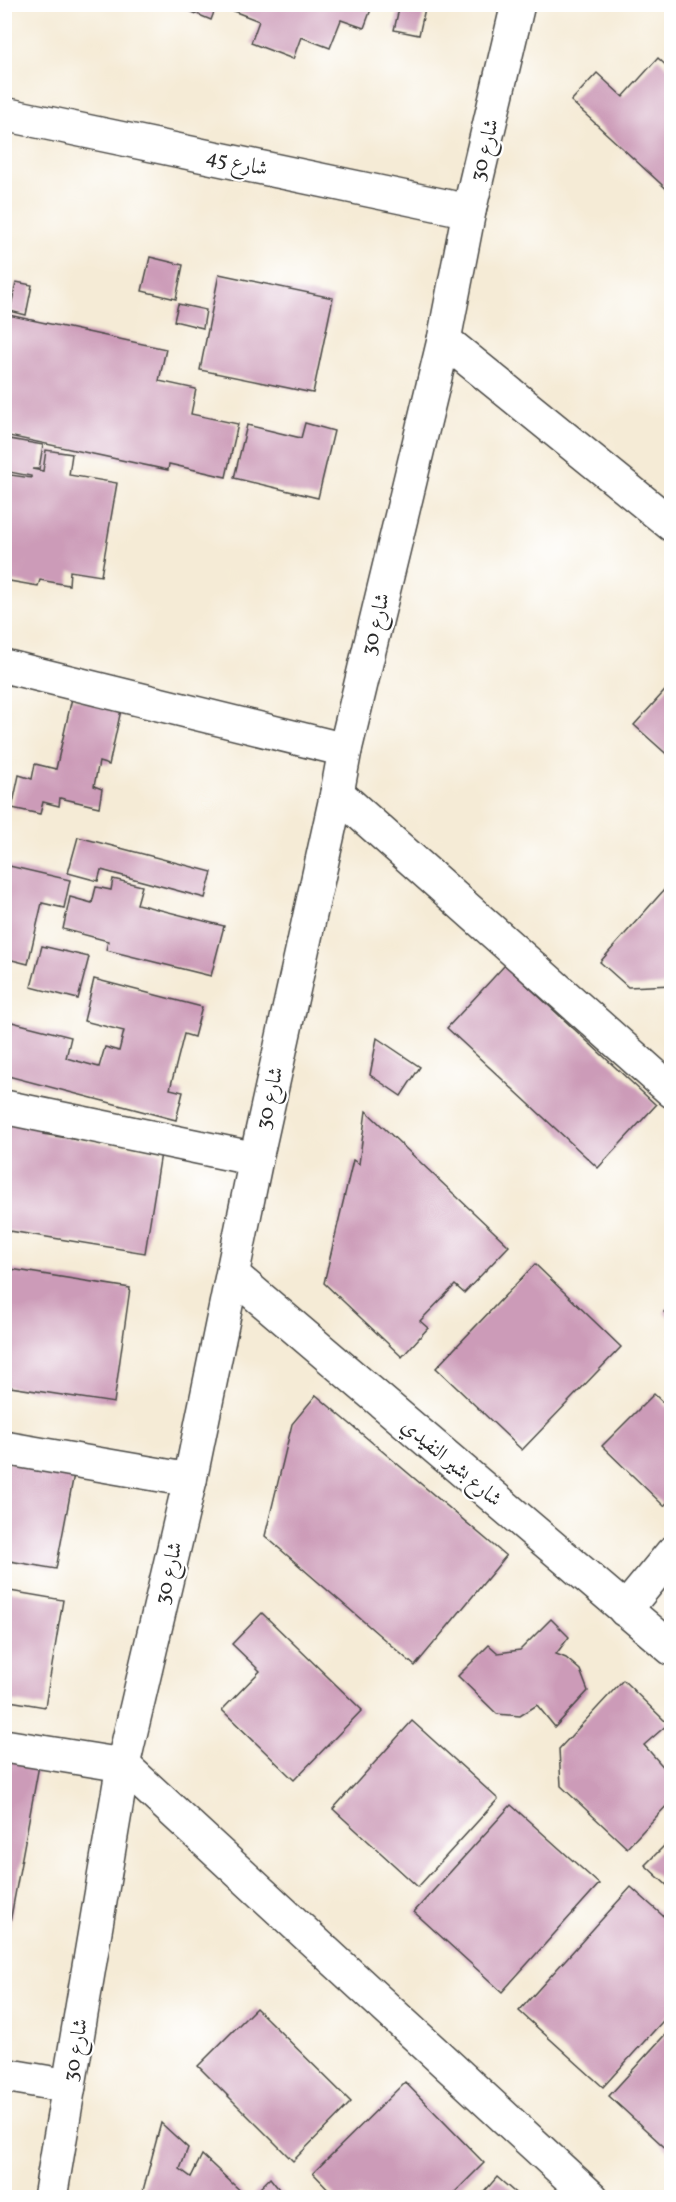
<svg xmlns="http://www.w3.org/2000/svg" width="676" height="2202" font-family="Vollkorn,Amiri,serif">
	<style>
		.building { fill: #cc9bb8 }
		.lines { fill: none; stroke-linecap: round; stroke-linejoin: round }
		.minor-casing { stroke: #494845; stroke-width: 36 }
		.tertiary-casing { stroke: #494845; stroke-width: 36 }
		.minor { stroke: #fff; stroke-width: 33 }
		.tertiary { stroke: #fff; stroke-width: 33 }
		.labels { text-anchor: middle; stroke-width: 4.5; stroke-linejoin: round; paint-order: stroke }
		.street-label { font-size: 21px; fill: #2b2b2b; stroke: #fff }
	</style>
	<rect width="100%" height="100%" fill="#fff"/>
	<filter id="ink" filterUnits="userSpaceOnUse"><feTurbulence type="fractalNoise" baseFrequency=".0167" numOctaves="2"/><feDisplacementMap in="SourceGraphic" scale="12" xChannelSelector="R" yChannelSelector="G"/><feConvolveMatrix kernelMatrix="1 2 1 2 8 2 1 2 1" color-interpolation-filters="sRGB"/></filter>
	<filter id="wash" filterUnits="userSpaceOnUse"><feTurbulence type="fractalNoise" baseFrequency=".008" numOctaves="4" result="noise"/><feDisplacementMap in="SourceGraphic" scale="24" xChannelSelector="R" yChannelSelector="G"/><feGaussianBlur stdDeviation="1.35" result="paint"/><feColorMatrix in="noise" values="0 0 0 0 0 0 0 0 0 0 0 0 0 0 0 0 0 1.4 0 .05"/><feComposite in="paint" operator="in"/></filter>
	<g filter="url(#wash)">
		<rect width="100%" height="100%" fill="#f5ebd6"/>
		<g id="blocks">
			<g class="building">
				<path d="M173 4H217L211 20Z"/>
				<path d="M230 4H373L364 28 341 20 330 48 301 37 293 59 251 43 259 21 228 9Z"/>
				<path d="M400 4H426L419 35 394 30Z"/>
				<path d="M658 58 672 71V194L571 101 597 73 623 97Z"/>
				<path d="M150 257 183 265 176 299 142 291Z"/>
				<path d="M219 274 333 298 313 393 200 370Z"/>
				<path d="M16 282 32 285 26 315 10 311Z"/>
				<path d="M178 304 206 310 203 328 174 321Z"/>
				<path d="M4 314 166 349 159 381 196 389 191 414 238 424 226 477 169 464 168 470 4 435Z"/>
				<path d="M305 423 334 431 318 498 234 478 247 425 301 438Z"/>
				<path d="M4 438 43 445 39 469H32L43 471 46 450 72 454 69 475 117 483 101 576 70 571 69 585 40 580 38 586 4 580V474L31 478V476L4 471Z"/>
				<path d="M672 683V759L634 725Z"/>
				<path d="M72 698 121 710 109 765 99 762 94 786 102 789 99 807 60 798 59 806 43 802 40 814 12 808 19 775 32 779 35 764 56 769Z"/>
				<path d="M78 837 212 872 205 898 101 870 98 881 68 873Z"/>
				<path d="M5 865 70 880 64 908 42 903 28 964 4 958Z"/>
				<path d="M113 879 142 886 137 904 224 926 211 976 106 950 108 941 63 929 70 897 92 903 96 887 111 890Z"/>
				<path d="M672 881V985L628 987 600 962Z"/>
				<path d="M42 946 89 957 78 999 31 987Z"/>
				<path d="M505 965 656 1105 598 1168 447 1028Z"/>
				<path d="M94 979 202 1007 194 1037 184 1034 170 1089 183 1092 176 1120 4 1075V1020L71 1037 66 1058 99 1067 105 1047 119 1051 124 1031 84 1021Z"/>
				<path d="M377 1038 420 1067 401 1096 370 1075Z"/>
				<path d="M366 1111 509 1246 464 1293 455 1285 420 1321 428 1328 402 1357 324 1283 353 1160 359 1164Z"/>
				<path d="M4 1115 44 1122 43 1134 161 1153 145 1253 4 1230Z"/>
				<path d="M535 1264 621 1347 522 1450 436 1368Z"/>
				<path d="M4 1268 130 1288 114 1403 4 1386Z"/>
				<path d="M672 1304V1320L664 1312Z"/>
				<path d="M654 1394 672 1411V1497L664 1506 602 1446Z"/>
				<path d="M316 1395 506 1556 415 1666 265 1536 292 1424Z"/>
				<path d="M4 1461 74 1474 56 1569 4 1560Z"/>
				<path d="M4 1590 63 1600 45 1707 4 1700Z"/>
				<path d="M262 1613 362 1710 294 1780 222 1710 260 1671 232 1644Z"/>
				<path d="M551 1619 569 1637 556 1654 566 1658 580 1670 588 1691 555 1727 537 1705 520 1716 497 1714 458 1676 489 1645 498 1653 520 1650Z"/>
				<path d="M623 1680 668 1724 644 1745 667 1771 670 1802 627 1848 561 1786 559 1749Z"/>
				<path d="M412 1721 498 1799 418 1887 333 1809Z"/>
				<path d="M4 1753 40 1760 6 1944H4Z"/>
				<path d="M511 1805 599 1884 502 1992 414 1912Z"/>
				<path d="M672 1838V1890L645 1865Z"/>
				<path d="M631 1887 672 1924V2011L603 2087 519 2011Z"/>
				<path d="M256 2008 351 2102 293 2161 198 2066Z"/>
				<path d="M672 2027V2154L609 2096Z"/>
				<path d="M405 2082 484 2163 449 2198H337L313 2173Z"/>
				<path d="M161 2123 188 2148 180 2169 191 2177 202 2155 248 2198H141Z"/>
				<path d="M497 2177 521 2198H479Z"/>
				<path d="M270 2178 286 2198H250Z"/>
			</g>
		</g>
	</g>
	<g filter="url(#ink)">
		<use href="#blocks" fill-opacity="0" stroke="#494845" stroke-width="1.5"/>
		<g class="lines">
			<g class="minor-casing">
				<g id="minor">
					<path d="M4 114 469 211"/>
					<path d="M444 340 672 525"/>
					<path d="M4 666 345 750"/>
					<path d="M337 793 672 1091"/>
					<path d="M4 1107 256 1159"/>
					<path d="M233 1275 672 1649"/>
					<path d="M4 1448 190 1480"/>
					<path d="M625 1610 672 1553"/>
					<path d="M4 1746 123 1765 592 2198"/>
					<path d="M4 2075 69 2086"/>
				</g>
			</g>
			<g class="tertiary-casing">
				<path id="tertiary" d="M50 2198 123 1765 190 1480 256 1159 337 793 345 750 444 340 469 211 518 4"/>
			</g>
			<use href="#minor" class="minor"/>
			<use href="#tertiary" class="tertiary"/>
		</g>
	</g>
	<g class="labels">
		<g class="street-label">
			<text transform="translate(484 150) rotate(-76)" y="7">شارع 30</text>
			<text transform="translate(237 162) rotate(12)" y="7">شارع 45</text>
			<text transform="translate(375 624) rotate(-76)" y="7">شارع 30</text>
			<text transform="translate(269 1098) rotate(-77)" y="7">شارع 30</text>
			<text transform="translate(452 1462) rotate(40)" y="7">شارع بشير النفيدي</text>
			<text transform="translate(168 1573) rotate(-77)" y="7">شارع 30</text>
			<text transform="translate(75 2050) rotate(-80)" y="7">شارع 30</text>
		</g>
	</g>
	<rect width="676" height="2202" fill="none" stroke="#fff" stroke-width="24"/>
</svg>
